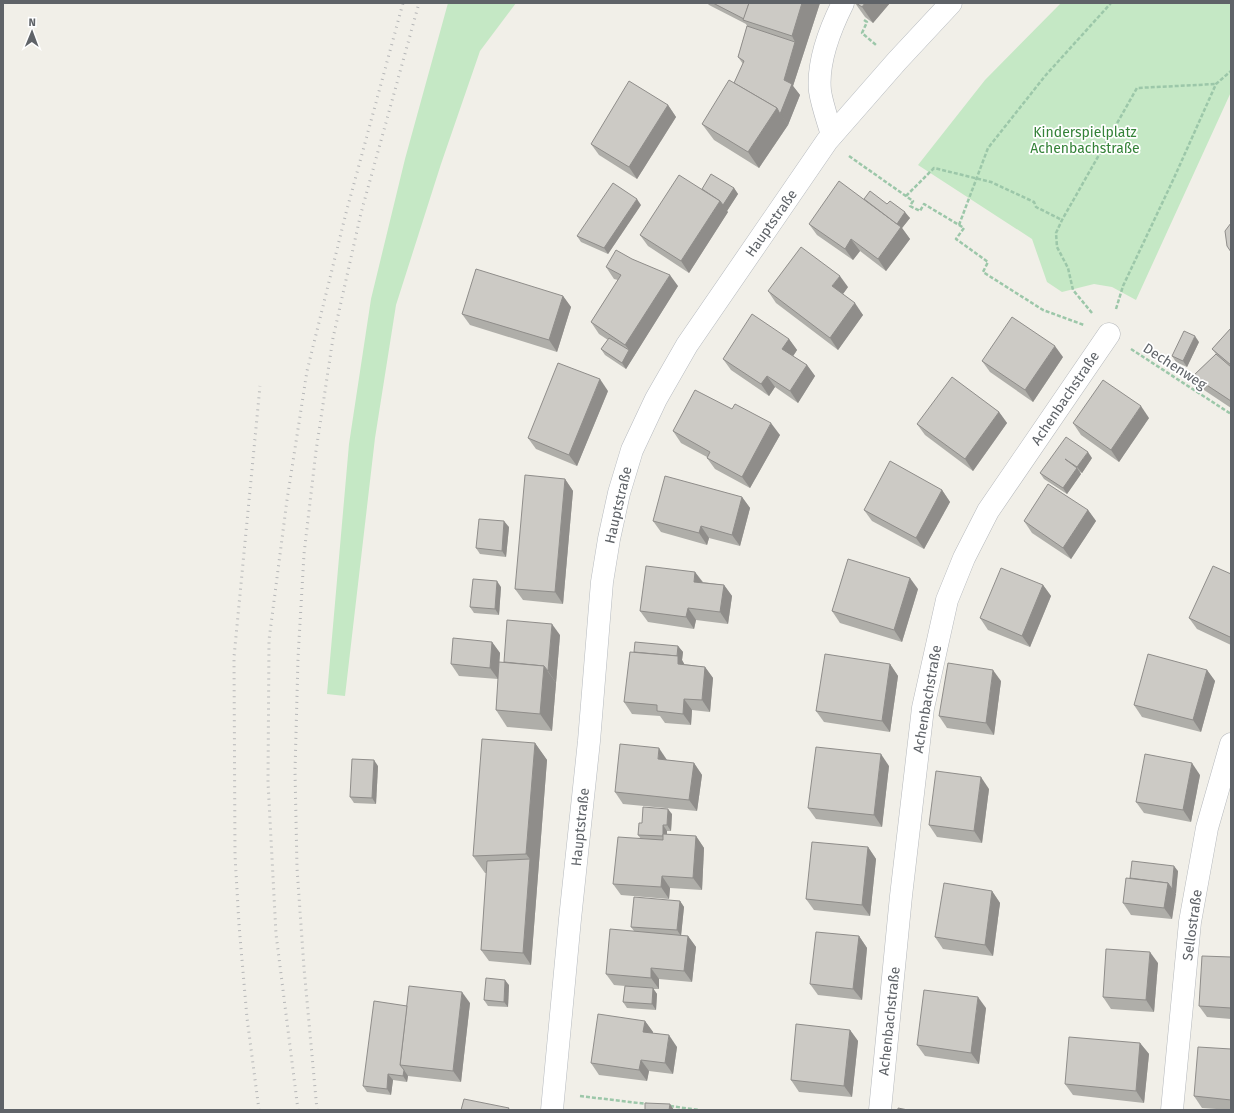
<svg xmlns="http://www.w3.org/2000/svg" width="1234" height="1113" font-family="'Fira Sans',sans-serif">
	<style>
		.green { fill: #c5e8c5 }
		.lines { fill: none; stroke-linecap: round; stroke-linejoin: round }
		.minor-casing { stroke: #b5b8bc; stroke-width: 23 }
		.secondary-casing { stroke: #b6babf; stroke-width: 23 }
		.path { stroke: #9cc7a9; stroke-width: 2.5; stroke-dasharray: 4 2; stroke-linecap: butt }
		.minor { stroke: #fff; stroke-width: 22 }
		.secondary { stroke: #fff; stroke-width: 22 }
		.rail { stroke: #b6b7b8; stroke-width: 3; stroke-dasharray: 1 5; stroke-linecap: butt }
		.wall { fill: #afaea9 }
		.shaded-wall { fill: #8f8d8a }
		.building { fill: #cccac5; stroke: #8f8d8a }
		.labels { text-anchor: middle; stroke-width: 3.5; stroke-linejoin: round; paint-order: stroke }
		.park-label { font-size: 14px; fill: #348238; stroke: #fff }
		.street-label { font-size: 14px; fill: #5f6368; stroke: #fff }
	</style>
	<rect width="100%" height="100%" fill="#f1efe8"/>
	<g class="green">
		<path d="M448 3H516L480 51 441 164 396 305 375 438 345 696 327 694 349 444 371 299 405 159Z"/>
		<path d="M1061 3H1231V92L1136 300 1112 287 1094 284 1062 292 1047 282 1032 239 918 165 985 80Z"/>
	</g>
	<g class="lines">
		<g class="minor-casing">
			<g id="minor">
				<path d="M832 135C828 121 822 105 820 91 817 61 830 29 843 3"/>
				<path d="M880 1110 901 896 923 708 947 600 964 558 988 511 1109 334"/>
				<path d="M1172 1110 1190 922 1207 828 1231 744"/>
			</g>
		</g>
		<g class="secondary-casing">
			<path id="secondary" d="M552 1110 570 919 589 741 602 582 609 539 619 493 632 450 656 399 687 345 827 141 897 61 951 3"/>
		</g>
		<g class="path">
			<path d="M864 20 867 22 862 33 876 45"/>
			<path d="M849 156 913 201 910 206 920 211 924 204 964 228 956 239 988 262 983 272 1043 310 1084 325"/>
			<path d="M906 196 934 168 991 182 1034 202 1036 207 1062 220"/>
			<path d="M959 225 988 148 1045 76 1111 3"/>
			<path d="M1116 309 1123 286 1174 178 1216 84 1231 71"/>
			<path d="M1092 313 1073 290 1068 268 1057 247 1056 233 1062 220 1137 88 1216 84"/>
			<path d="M1131 349 1231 414"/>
			<path d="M580 1096 647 1104"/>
			<path d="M670 1106 699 1110"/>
		</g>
		<use href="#minor" class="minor"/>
		<use href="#secondary" class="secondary"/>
		<g class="rail">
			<path d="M259 1110 247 1018 239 925 235 855 234 657 260 386"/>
			<path d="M298 1110 276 934 268 782 269 640 287 500 307 371 346 213 403 3"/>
			<path d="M317 1110 304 968 297 868 295 771 298 658 304 554 316 451 333 338 361 213 419 3"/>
		</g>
	</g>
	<g class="wall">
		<path d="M707 3H820L793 86 800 95 788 125 759 168 714 140 702 124 734 83 743 64 738 57 747 26 746 24 709 5Z"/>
		<path d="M855 3H890L873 23 865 17Z"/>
		<path d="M668 105 676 117 637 179 599 155 591 144Z"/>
		<path d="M734 188 738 194 727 211 728 212 689 273 648 246 640 235 702 189Z"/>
		<path d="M864 199 887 204 910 218 902 228 910 239 886 271 860 251 853 260 817 235 809 224Z"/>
		<path d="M641 205 608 254 581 242 577 236Z"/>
		<path d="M606 267 678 286 626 369 605 355 601 349 608 340 599 334 591 322 618 280 614 279Z"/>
		<path d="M848 287 843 294 863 315 838 350 776 303 768 291Z"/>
		<path d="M563 296 571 307 557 352 470 325 462 314Z"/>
		<path d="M1231 328V408L1201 388 1193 376 1216 354 1212 349Z"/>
		<path d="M789 339 797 350 793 356 807 365 815 376 798 403 775 387 769 396 731 370 723 359Z"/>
		<path d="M1199 342 1187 367 1176 362 1172 356Z"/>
		<path d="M1063 357 1033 402 990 372 982 361Z"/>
		<path d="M608 391 577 466 536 449 528 438Z"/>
		<path d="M732 409 780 435 750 488 715 469 707 458V457L681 443 673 431Z"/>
		<path d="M999 412 1007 423 973 471 925 435 917 424Z"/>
		<path d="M1149 418 1119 462 1081 435 1073 423Z"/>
		<path d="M1092 458 1082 473 1080 472 1081 474 1067 494 1044 479 1040 473Z"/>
		<path d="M565 479 573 491 563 604 523 600 515 589Z"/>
		<path d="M942 490 950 502 924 549 872 521 864 510Z"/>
		<path d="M742 497 750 508 740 546 709 538 707 545 661 532 653 521Z"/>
		<path d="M1088 510 1096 521 1071 559 1032 533 1024 521Z"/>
		<path d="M509 527 506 557 480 554 476 548Z"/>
		<path d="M695 572 703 582 724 585 732 596 728 624 696 620 694 629 648 622 640 611Z"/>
		<path d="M1231 574V645L1197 629 1189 618Z"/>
		<path d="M1043 585 1051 596 1030 647 988 630 980 618Z"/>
		<path d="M501 587 499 615 474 613 470 607Z"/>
		<path d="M918 589 902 642 840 623 832 611Z"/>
		<path d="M560 635 552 731 507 727 496 710 504 662Z"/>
		<path d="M492 642 500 653 498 679 459 676 451 664Z"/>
		<path d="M678 646 683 652 682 660 684 664 705 667 713 678 710 712 692 710 691 725 665 723 660 716 632 714 624 702 634 652Z"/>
		<path d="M890 664 898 676 890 732 824 722 816 711Z"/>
		<path d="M1207 670 1215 681 1201 732 1142 717 1134 705Z"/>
		<path d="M1001 681 994 735 947 728 939 716Z"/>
		<path d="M535 743 547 760 531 965 489 961 481 950 487 873H485L473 856Z"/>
		<path d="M667 760 694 763 702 775 697 811 623 804 615 792Z"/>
		<path d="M378 766 376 804 354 803 350 797Z"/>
		<path d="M889 766 882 827 816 819 808 808Z"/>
		<path d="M1200 775 1191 822 1144 813 1136 802Z"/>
		<path d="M989 789 982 843 937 837 929 825Z"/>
		<path d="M672 814 671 831H667V834L696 836 704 848 702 890 670 888 669 899 621 895 613 884 641 839 638 835 642 823Z"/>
		<path d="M868 847 876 859 870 916 814 910 806 899Z"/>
		<path d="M1178 871 1172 919 1131 915 1123 903 1130 878Z"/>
		<path d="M992 891 1000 903 993 956 943 949 935 937Z"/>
		<path d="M680 901 684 907 681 935 688 936 696 947 692 982 659 979V989H653L657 994 656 1010 627 1008 623 1002 625 986 614 985 606 974 634 931 631 927Z"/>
		<path d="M859 936 867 948 862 1000 818 995 810 984Z"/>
		<path d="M1231 957V1019L1207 1017 1199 1006Z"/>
		<path d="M1158 963 1154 1012 1111 1009 1103 997Z"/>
		<path d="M509 985 508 1007 488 1006 484 1000Z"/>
		<path d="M470 1003 461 1082 408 1076 407 1082 393 1080 391 1095 367 1092 363 1086 407 1006Z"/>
		<path d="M986 1008 979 1064 925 1056 917 1045Z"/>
		<path d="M645 1021 653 1032V1033L677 1047 673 1074 649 1071 647 1081 599 1075 591 1063Z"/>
		<path d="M850 1030 858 1041 852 1097 799 1092 791 1080Z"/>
		<path d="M1140 1043 1149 1054 1144 1103 1073 1095 1065 1084Z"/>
		<path d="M1231 1049V1110L1202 1108 1194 1096Z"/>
	</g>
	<g class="shaded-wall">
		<path d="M802 3H820L793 86 800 95 788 125 780 114 784 80 795 42 792 36Z"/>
		<path d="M865 3H890L873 23 862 7Z"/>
		<path d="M668 105 676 117 637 179 629 167Z"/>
		<path d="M777 108 788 125 759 168 748 152Z"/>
		<path d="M734 188 738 194 727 211 728 212 689 273 681 261 720 201Z"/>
		<path d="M637 199 641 205 608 254 604 248Z"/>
		<path d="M905 212 910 218 902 228 910 239 886 271 878 259 896 225Z"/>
		<path d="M851 239 860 251 853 260 845 249Z"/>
		<path d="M670 275 678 286 626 369 622 363 629 350 625 345Z"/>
		<path d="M840 276 848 287 840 298 832 286Z"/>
		<path d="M563 296 571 307 557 352 549 340Z"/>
		<path d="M855 303 863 315 838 350 830 338Z"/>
		<path d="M1195 336 1199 342 1187 367 1183 361Z"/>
		<path d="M789 339 797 350 790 361 782 349Z"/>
		<path d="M1055 346 1063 357 1033 402 1025 390Z"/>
		<path d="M807 365 815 376 798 403 790 391Z"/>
		<path d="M767 376 775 387 769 396 761 384Z"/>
		<path d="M600 379 608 391 577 466 569 455Z"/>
		<path d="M1141 406 1149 418 1119 462 1111 450Z"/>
		<path d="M999 412 1007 423 973 471 965 459Z"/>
		<path d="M771 423 780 435 750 488 742 477Z"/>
		<path d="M1088 452 1092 458 1082 473 1077 467Z"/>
		<path d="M1077 468 1081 474 1067 494 1063 488Z"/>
		<path d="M565 479 573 491 563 604 555 592Z"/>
		<path d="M942 490 950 502 924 549 916 538Z"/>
		<path d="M742 497 750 508 740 546 732 535Z"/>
		<path d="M1088 510 1096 521 1071 559 1063 548Z"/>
		<path d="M504 521 509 527 506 557 502 551Z"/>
		<path d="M701 526 709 538 707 545 699 533Z"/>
		<path d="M695 572 703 583 694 582Z"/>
		<path d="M910 578 918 589 902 642 894 630Z"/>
		<path d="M497 581 501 587 499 615 495 609Z"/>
		<path d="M724 585 732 596 728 624 720 612Z"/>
		<path d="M1043 585 1051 596 1030 647 1022 636Z"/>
		<path d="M688 608 696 620 694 629 686 617Z"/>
		<path d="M552 624 560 635 556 683 548 671Z"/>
		<path d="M492 642 500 653 498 679 490 668Z"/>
		<path d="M678 646 683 652 682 660 686 667 678 664 677 661Z"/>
		<path d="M890 664 898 676 890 732 882 721Z"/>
		<path d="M544 666 556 683 552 731 540 714Z"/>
		<path d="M705 667 713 678 710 712 702 700Z"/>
		<path d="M993 670 1001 681 994 735 986 723Z"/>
		<path d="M1207 670 1215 681 1201 732 1193 720Z"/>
		<path d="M684 699 692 710 691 725 683 714Z"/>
		<path d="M535 743 547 760 531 965 523 953 530 859 526 854Z"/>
		<path d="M659 748 667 760 666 771 658 759Z"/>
		<path d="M881 754 889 766 882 827 874 815Z"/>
		<path d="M374 760 378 766 376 804 372 798Z"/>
		<path d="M694 763 702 775 697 811 689 800Z"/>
		<path d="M1192 763 1200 775 1191 822 1183 810Z"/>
		<path d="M981 777 989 789 982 843 974 831Z"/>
		<path d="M668 809 672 814 671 831 667 825Z"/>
		<path d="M663 825 667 831V842L663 836Z"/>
		<path d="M696 836 704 848 702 890 693 878Z"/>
		<path d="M868 847 876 859 870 916 862 905Z"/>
		<path d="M1174 866 1178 871 1176 894 1172 889Z"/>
		<path d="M662 876 670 888 669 899 661 887Z"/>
		<path d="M1168 883 1176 894 1172 919 1164 908Z"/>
		<path d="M992 891 1000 903 993 956 985 945Z"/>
		<path d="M680 901 684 907 681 936 677 930Z"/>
		<path d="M688 936 696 947 692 982 684 971Z"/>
		<path d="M859 936 867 948 862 1000 853 989Z"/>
		<path d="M1150 952 1158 963 1154 1012 1146 1000Z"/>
		<path d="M651 968 659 979V989L651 978Z"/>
		<path d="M505 980 509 985 508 1007 504 1002Z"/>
		<path d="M653 988 657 994 656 1010 652 1004Z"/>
		<path d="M462 992 470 1003 461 1082 453 1071Z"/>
		<path d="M978 997 986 1008 979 1064 971 1053Z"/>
		<path d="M645 1021 653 1032 651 1043 643 1032Z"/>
		<path d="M850 1030 858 1041 852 1097 844 1086Z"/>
		<path d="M669 1035 677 1047 673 1074 665 1063Z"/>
		<path d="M1140 1043 1149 1054 1144 1103 1136 1091Z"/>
		<path d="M641 1060 649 1071 647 1081 639 1070Z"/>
		<path d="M404 1070 408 1076 407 1082 403 1076Z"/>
		<path d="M388 1074 393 1080 391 1095 387 1089Z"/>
		<path d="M670 1104 674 1110H669Z"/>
	</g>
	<g class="building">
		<path d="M713 3H749L744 19Z"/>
		<path d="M749 3H802L792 36 743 20Z"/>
		<path d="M856 3H865L862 7Z"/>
		<path d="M747 26 795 42 784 80 792 84 780 114 777 108 734 83 744 61 738 57Z"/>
		<path d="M729 80 777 108 748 152 702 124Z"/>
		<path d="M629 81 668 105 629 167 591 144Z"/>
		<path d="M711 174 734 188 723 205 720 201 702 189Z"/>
		<path d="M679 175 720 201 681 261 640 235Z"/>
		<path d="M839 181 901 227 878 259 851 239 845 249 809 224Z"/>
		<path d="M613 183 637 199 604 248 577 236Z"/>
		<path d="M870 191 887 204 890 201 905 212 897 224 864 199Z"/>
		<path d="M1231 223V252L1227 246 1225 231Z"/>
		<path d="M801 247 840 276 832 286 855 303 830 338 768 291Z"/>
		<path d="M616 250 632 259 670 275 625 345 591 322 621 275 606 267Z"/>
		<path d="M476 269 563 296 549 340 462 314Z"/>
		<path d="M752 314 789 339 782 349 807 365 790 391 767 376 761 384 723 359Z"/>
		<path d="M1012 317 1055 346 1025 390 982 361Z"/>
		<path d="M1231 328V365L1212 349Z"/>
		<path d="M1184 331 1195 336 1183 361 1172 356Z"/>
		<path d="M609 338 629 350 622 363 601 349Z"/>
		<path d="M1216 354 1231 367V401L1193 376Z"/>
		<path d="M558 363 600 379 569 455 528 438Z"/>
		<path d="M952 377 999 412 965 459 917 424Z"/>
		<path d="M1103 380 1141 406 1111 450 1073 423Z"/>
		<path d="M695 390 732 409 735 404 771 423 742 477 707 458 710 452 673 431Z"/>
		<path d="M1066 437 1088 452 1077 467 1065 459 1077 468 1063 488 1040 473Z"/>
		<path d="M890 461 942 490 916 538 864 510Z"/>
		<path d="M525 475 565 479 555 592 515 589Z"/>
		<path d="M665 476 742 497 732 535 701 526 699 533 653 521Z"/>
		<path d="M1048 484 1088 510 1063 548 1024 521Z"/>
		<path d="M479 519 504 521 502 551 476 548Z"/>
		<path d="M848 559 910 578 894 630 832 611Z"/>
		<path d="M646 566 695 572 694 582 724 585 720 612 688 608 686 617 640 611Z"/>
		<path d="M1213 566 1231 574V635L1230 637 1189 618Z"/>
		<path d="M1001 568 1043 585 1022 636 980 618Z"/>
		<path d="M473 579 497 581 495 609 470 607Z"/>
		<path d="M507 620 552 624 548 671 544 666 504 662Z"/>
		<path d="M453 638 492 642 490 668 451 664Z"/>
		<path d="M635 642 678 646 677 656 634 652Z"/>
		<path d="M630 652 678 656V664L705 667 702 700 684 699 683 714 657 711V705L624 702Z"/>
		<path d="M825 654 890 664 882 721 816 711Z"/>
		<path d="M1148 654 1207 670 1193 720 1134 705Z"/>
		<path d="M499 662 544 666 540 714 496 710Z"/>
		<path d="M948 663 993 670 986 723 939 716Z"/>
		<path d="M482 739 535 743 526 854 473 856Z"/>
		<path d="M620 744 659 748 658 759 694 763 689 800 615 792Z"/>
		<path d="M816 747 881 754 874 815 808 808Z"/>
		<path d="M1145 754 1192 763 1183 810 1136 802Z"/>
		<path d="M352 759 374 760 372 798 350 797Z"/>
		<path d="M936 771 981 777 974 831 929 825Z"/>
		<path d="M643 807 668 809 667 825H663V836L638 835 639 823H642Z"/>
		<path d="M663 834 696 836 693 878 662 876 661 887 613 884 618 837 663 840Z"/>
		<path d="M812 842 868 847 862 905 806 899Z"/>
		<path d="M530 859 523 953 481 950 487 861Z"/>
		<path d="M1132 861 1174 866 1172 889 1168 883 1130 878Z"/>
		<path d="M1126 878 1168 883 1164 908 1123 903Z"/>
		<path d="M944 883 992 891 985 945 935 937Z"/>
		<path d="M634 897 680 901 677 930 631 927Z"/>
		<path d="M610 929 688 936 684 971 651 968V978L606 974Z"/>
		<path d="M816 932 859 936 853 989 810 984Z"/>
		<path d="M1106 949 1150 952 1146 1000 1103 997Z"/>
		<path d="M1202 956 1231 957V1008L1199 1006Z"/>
		<path d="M486 978 505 980 504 1002 484 1000Z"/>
		<path d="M409 986 462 992 453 1071 400 1065Z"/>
		<path d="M625 986 653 988 652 1004 623 1002Z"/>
		<path d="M924 990 978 997 971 1053 917 1045Z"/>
		<path d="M374 1001 407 1006 400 1065 404 1070 403 1076 388 1074 387 1089 363 1086Z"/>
		<path d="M598 1014 645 1021 643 1032 669 1035 665 1063 641 1060 639 1070 591 1063Z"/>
		<path d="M796 1024 850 1030 844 1086 791 1080Z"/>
		<path d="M1069 1037 1140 1043 1136 1091 1065 1084Z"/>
		<path d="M1198 1047 1231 1049V1100L1194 1096Z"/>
		<path d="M464 1099 509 1108 508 1110H461Z"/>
		<path d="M645 1103 670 1104 669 1110H645Z"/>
		<path d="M898 1108 908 1110H898Z"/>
	</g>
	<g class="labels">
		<g class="park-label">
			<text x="1085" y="137">Kinderspielplatz<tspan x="1085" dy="16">Achenbachstraße</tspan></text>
		</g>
		<g class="street-label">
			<text transform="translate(771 223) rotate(-55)" y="5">Hauptstraße</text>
			<text transform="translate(1175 366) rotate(33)" y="5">Dechenweg</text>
			<text transform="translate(1065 398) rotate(-56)" y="5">Achenbachstraße</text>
			<text transform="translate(618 505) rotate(-77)" y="5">Hauptstraße</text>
			<text transform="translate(927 699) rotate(-80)" y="5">Achenbachstraße</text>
			<text transform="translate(580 827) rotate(-84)" y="5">Hauptstraße</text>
			<text transform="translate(1192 925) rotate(-82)" y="5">Sellostraße</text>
			<text transform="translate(889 1021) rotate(-84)" y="5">Achenbachstraße</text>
		</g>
	</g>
	<rect width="1234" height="1113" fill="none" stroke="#5f6368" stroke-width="8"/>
	<g transform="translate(32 32) rotate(1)" stroke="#ffffff" stroke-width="3" paint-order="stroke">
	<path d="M0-3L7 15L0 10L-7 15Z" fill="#5f6368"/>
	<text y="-6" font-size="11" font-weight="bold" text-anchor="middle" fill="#5f6368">N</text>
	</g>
</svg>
